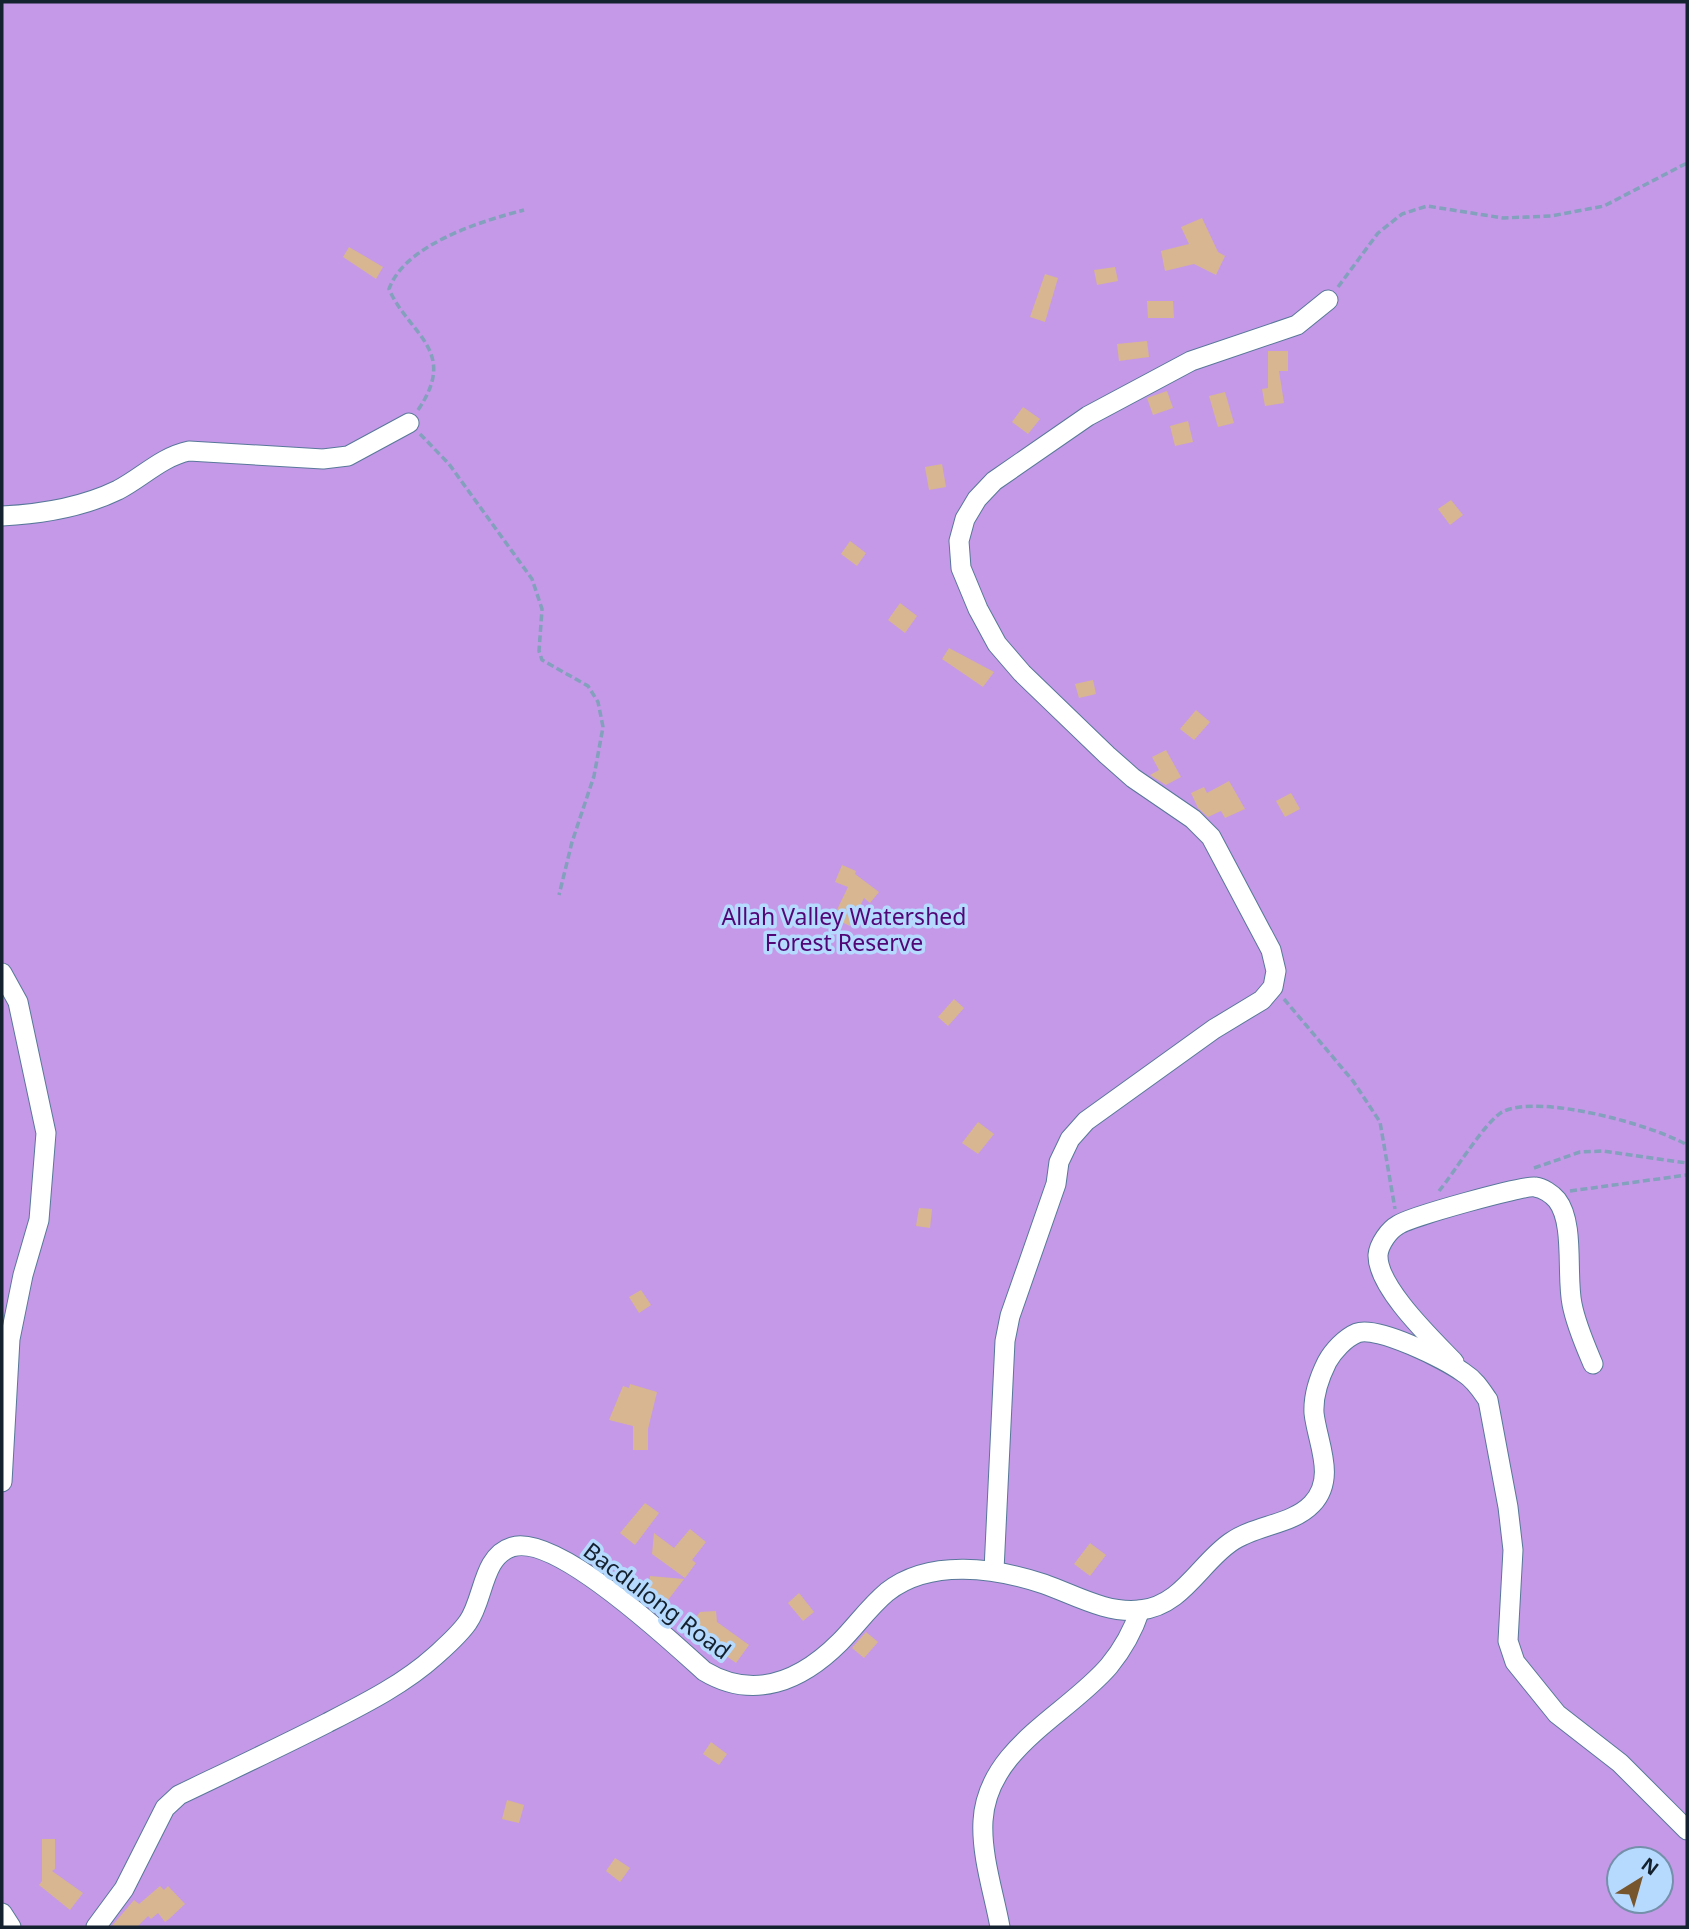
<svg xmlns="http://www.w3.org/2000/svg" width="1689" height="1929" font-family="'Noto Sans',sans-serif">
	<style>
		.green { fill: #c599e8; fill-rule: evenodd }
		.building { fill: #d8b691 }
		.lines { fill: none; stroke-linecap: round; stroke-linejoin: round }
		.minor-casing { stroke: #587899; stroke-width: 21 }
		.path { stroke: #83a0bd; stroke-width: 3.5; stroke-dasharray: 7 3.5; stroke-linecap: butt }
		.minor { stroke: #fff; stroke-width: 19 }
		.labels { text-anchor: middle; stroke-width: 7; stroke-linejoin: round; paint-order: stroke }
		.park-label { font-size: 23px; fill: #520777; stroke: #b6dafe }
		.street-label { font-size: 23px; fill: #14212e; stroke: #b6dafe }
	</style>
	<rect width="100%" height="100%" fill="#b6dafe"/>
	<path class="green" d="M2 2H1687V1927H2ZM1619 1859H1661V1901H1619Z"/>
	<g class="building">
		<path d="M1202 218 1218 252 1225 256 1216 275 1194 264 1165 271 1161 251 1189 244 1181 227Z"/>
		<path d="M349 247 383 267 376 279 343 257Z"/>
		<path d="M1115 267 1118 281 1097 285 1094 270Z"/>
		<path d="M1045 274 1058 278 1045 322 1030 317Z"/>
		<path d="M1147 301H1173L1174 318H1148Z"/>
		<path d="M1147 341 1149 357 1119 361 1117 344Z"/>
		<path d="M1268 351H1288V371H1279L1284 403 1265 406 1262 389 1268 388Z"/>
		<path d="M1167 391 1173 408 1153 415 1147 398Z"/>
		<path d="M1225 392 1234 423 1218 427 1209 396Z"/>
		<path d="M1023 407 1040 419 1028 434 1012 422Z"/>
		<path d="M1188 421 1193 442 1175 446 1170 426Z"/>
		<path d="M942 464 946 487 929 490 925 467Z"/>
		<path d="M1451 500 1463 515 1450 525 1438 509Z"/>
		<path d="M850 541 866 553 857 566 841 554Z"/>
		<path d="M900 603 917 616 905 633 888 620Z"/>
		<path d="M949 648 994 672 983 687 942 659Z"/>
		<path d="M1093 680 1096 694 1079 698 1075 684Z"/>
		<path d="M1196 710 1210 722 1194 740 1180 729Z"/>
		<path d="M1166 750 1181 777 1166 785 1150 775 1159 770 1152 757Z"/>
		<path d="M1229 781 1245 809 1225 818 1221 811 1208 817 1198 808 1191 793 1204 787 1207 793Z"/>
		<path d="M1291 793 1300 809 1285 817 1276 801Z"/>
		<path d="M842 865 856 871 855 874 879 892 870 903 864 898 850 926 833 918 848 887 835 882Z"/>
		<path d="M954 999 964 1008 948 1026 938 1017Z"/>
		<path d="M978 1122 994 1134 978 1154 962 1143Z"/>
		<path d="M919 1208 932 1209 930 1228 916 1226Z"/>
		<path d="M641 1290 651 1305 639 1313 629 1297Z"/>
		<path d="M630 1384 657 1392 648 1429V1450H633V1426L609 1420 623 1386 629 1388Z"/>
		<path d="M645 1503 659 1513 635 1545 620 1533Z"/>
		<path d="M690 1529 706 1542 692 1560 696 1563 685 1578 652 1554 654 1533 674 1548Z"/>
		<path d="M1090 1543 1106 1555 1090 1576 1074 1564Z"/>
		<path d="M650 1576 684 1579 668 1600 648 1599Z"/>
		<path d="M799 1593 814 1612 803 1621 788 1603Z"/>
		<path d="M716 1611 717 1622 749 1645 736 1663 688 1628 700 1612Z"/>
		<path d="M866 1632 878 1642 864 1658 852 1648Z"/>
		<path d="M711 1742 727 1754 719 1765 703 1754Z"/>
		<path d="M507 1800 524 1805 519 1823 502 1819Z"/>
		<path d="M42 1839H55V1869L52 1871 83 1893 70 1910 39 1885 42 1881Z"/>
		<path d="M615 1858 630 1868 620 1882 606 1871Z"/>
		<path d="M160 1886 164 1890 168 1886 185 1904 169 1919 165 1922 158 1913 151 1919 148 1916 137 1927H111L134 1900 139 1904Z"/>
	</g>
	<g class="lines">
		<g class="minor-casing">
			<g id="minor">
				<path d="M2 516C42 514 81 508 118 490 143 477 161 457 189 451L323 459 348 456 409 423"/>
				<path d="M2 973 18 1002 46 1133 39 1220 23 1275 10 1339 2 1482"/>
				<path d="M1454 1362C1432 1339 1377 1287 1378 1255 1379 1244 1389 1230 1398 1225 1409 1217 1524 1185 1535 1187 1543 1188 1552 1194 1557 1200 1575 1223 1566 1275 1572 1304 1576 1325 1585 1345 1593 1364"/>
				<path d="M994 1570 1005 1341 1010 1316 1056 1184 1059 1162 1070 1139 1086 1121 1214 1029 1262 1000 1273 987 1276 971 1271 950 1211 837 1193 819 1133 778 1107 755 1022 673 997 644 978 609 961 568 959 541 965 519 977 499 994 481 1088 416 1191 361 1297 325 1328 300"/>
				<path d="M2 1913 11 1927"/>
				<path d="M96 1927 124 1889 165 1808 179 1795C229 1771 278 1748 327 1723 364 1704 404 1684 435 1656 446 1646 459 1635 468 1622 484 1600 482 1556 512 1547 556 1533 671 1641 704 1671 754 1701 801 1681 840 1642 856 1626 869 1607 887 1592 930 1558 996 1568 1044 1584 1075 1595 1107 1614 1140 1610 1182 1606 1200 1563 1231 1542 1255 1525 1292 1525 1312 1504 1337 1478 1317 1442 1314 1413 1313 1394 1319 1378 1327 1362 1333 1351 1345 1338 1357 1333 1377 1325 1446 1360 1464 1373 1475 1380 1481 1390 1488 1400L1508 1507 1513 1550 1508 1641 1515 1662 1557 1714 1620 1763 1687 1830"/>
				<path d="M1000 1927C994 1894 981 1855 983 1821 987 1748 1067 1715 1109 1666 1123 1649 1133 1631 1140 1610"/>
			</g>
		</g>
		<g class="path">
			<path d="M1338 287 1378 233 1402 214 1427 206 1503 218 1551 216 1604 206 1687 163"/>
			<path d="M418 410C459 350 409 335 389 289 405 244 482 221 524 210"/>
			<path d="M420 434 449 464 532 579 542 609 539 651 542 660 588 686 598 702 603 727 594 776 572 842 559 895"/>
			<path d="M1284 999 1353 1081 1380 1122 1395 1209"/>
			<path d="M1534 1168 1580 1152 1603 1151 1687 1163"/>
			<path d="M1439 1191C1454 1173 1484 1123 1502 1112 1538 1093 1653 1125 1687 1145"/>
			<path d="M1570 1191 1687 1175"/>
		</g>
		<use href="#minor" class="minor"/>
	</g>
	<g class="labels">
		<g class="park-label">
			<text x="844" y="925">Allah Valley Watershed<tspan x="844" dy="26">Forest Reserve</tspan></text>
		</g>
		<g class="street-label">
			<text transform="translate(657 1601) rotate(37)" y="8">Bacdulong Road</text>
		</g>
	</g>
	<rect width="1689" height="1929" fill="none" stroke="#14212e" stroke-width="7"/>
	<g transform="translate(1640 1880) rotate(37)"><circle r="33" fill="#b6dafe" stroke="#7590ab" stroke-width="2"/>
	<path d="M0-5L12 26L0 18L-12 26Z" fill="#78562d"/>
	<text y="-10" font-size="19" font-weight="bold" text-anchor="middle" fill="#14212e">N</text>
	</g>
</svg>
